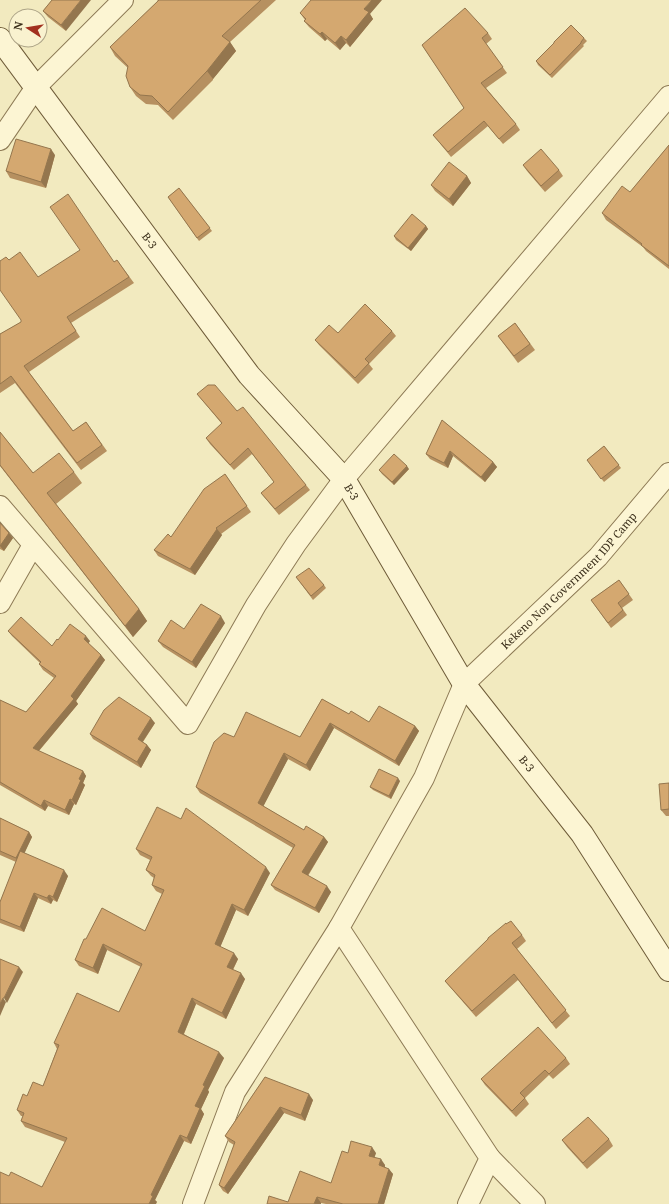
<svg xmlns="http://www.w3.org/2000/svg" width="669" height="1204" font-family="'Noto Serif',serif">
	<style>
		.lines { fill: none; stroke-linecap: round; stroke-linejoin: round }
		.minor-casing { stroke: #8d7a55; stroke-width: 22 }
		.secondary-casing { stroke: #6e5b38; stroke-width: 24 }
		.minor { stroke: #fcf5d3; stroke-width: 20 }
		.secondary { stroke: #fcf5d3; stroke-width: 22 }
		.wall { fill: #b69060 }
		.shaded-wall { fill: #94764e }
		.building { fill: #d4a870; stroke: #94764e }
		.labels { text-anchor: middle; stroke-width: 3.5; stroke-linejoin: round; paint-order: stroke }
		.street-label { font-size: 11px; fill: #3b2f1b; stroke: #f9f2cf }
	</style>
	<rect width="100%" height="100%" fill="#f2eabf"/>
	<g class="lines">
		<g class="minor-casing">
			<g id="minor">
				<path d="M0 140 36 87 123 0"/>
				<path d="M0 506 188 724 256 605 296 544 344 479 669 96"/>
				<path d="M0 603 33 545"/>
				<path d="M490 1158 535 1204"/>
				<path d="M193 1204 235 1092 339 928"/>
				<path id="s1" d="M468 1204 490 1158 339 928 424 778 464 684 598 557 669 473"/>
			</g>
		</g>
		<g class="secondary-casing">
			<g id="secondary">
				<path id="s2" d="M0 39 249 375 344 479 464 684 582 834 669 970"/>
			</g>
		</g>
		<use href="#minor" class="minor"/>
		<use href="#secondary" class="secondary"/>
	</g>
	<g class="wall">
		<path d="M52 0 66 31 48 17 43 11Z"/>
		<path d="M157 0H276L230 42 236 51 213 79V80L173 120 158 105 146 104 136 96 130 87 128 68 115 56 110 47 158 1Z"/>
		<path d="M300 13 370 14 373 19 350 47 346 43 340 50 327 39 325 41 309 27 304 21 305 20Z"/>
		<path d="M488 33 492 39 486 44 507 73 486 88 516 124 520 130 503 144 488 126 451 157 433 135 464 108 422 45Z"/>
		<path d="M584 38 587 41 583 45 584 46 552 78 538 65 536 61Z"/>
		<path d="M669 145V269L646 251 643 247 606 220 602 213 630 192Z"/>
		<path d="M55 155 46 188 10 178 6 171Z"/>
		<path d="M523 165 559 170 563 176 545 192 527 171Z"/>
		<path d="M467 176 471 183 453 206 435 191 431 185Z"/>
		<path d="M179 188 212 231 199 241 168 197Z"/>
		<path d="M426 226 428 229 411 251 396 240 394 236Z"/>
		<path d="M9 260 38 277 114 262 117 260 134 283 71 323 80 337 29 372 73 431 86 422 107 451 81 470 15 383 0 393V334L21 322V320Z"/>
		<path d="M515 323 535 350 518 363 498 336Z"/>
		<path d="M392 331 396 336 369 364 373 369 358 384 319 345 315 340 338 333Z"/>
		<path d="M197 394 237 411 306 485 310 490 279 515 265 498 261 493 274 482 252 454 234 470 210 444 206 438 222 424Z"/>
		<path d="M442 420 493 462 497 467 485 482 453 456 448 468 430 459 426 454Z"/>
		<path d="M0 432 33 473 74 472 82 483 56 504 139 609 147 621 133 637 0 466Z"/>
		<path d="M604 446 621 468 604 482 587 460Z"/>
		<path d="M409 469 394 485 382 474 379 470Z"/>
		<path d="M225 474 251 512 221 534 222 535 195 575 158 556 154 550 171 537Z"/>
		<path d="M0 523 13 538 4 551 0 549Z"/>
		<path d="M296 577 324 585 326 588 313 600Z"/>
		<path d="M619 580 633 600 622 608 627 615 611 628 591 600Z"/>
		<path d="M225 623 196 668 163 647 158 641 184 629Z"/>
		<path d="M8 631 52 646 58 640 90 641 88 643 101 655 105 660 76 701 78 704 39 751 83 771 86 776 83 783 85 785 76 805 74 804 69 815 48 806 45 811 0 785V700L26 712 54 678 43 670 39 664 40 663 12 636Z"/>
		<path d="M322 699 349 714 369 722 415 726 419 731 399 766 334 728 310 771 288 759 263 806 304 830 324 837 328 842 308 876 331 892 319 913 275 890 271 885 293 848 200 793 196 787 234 737H300Z"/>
		<path d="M155 723 143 742 147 745 151 750 141 768 93 739 90 734Z"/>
		<path d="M400 781 391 799 373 790 370 787Z"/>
		<path d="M669 783V816H666L661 810Z"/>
		<path d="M0 818 29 832 32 837 24 853 68 876 57 902 53 900 51 904 38 898 24 932 0 923V902L16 862 0 855Z"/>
		<path d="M136 849 270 873 248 916 236 910 220 947 238 959 233 970 245 979 226 1019 196 1004 184 1034 224 1058 208 1090 209 1092 201 1109 204 1114 191 1144 184 1141 155 1200 157 1202 0 1204 9 1176 42 1187 65 1142 25 1127 21 1121 23 1116H21L17 1110 27 1096 43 1086 57 1049 54 1043 119 1012 141 967 107 950 98 974 79 966 75 960 86 939 145 931 162 894 156 891 152 885 154 878 151 876 146 870 150 860 140 855Z"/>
		<path d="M507 924 522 935 526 941 517 949 570 1016 556 1029 518 980 476 1017 450 987 445 981Z"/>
		<path d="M566 1058 570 1064 553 1079 549 1075 525 1098 529 1104 516 1117 485 1085 481 1079Z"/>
		<path d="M265 1077 313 1100 305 1121 284 1113 228 1194 223 1191 219 1185 234 1145 229 1142 225 1136Z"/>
		<path d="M609 1139 613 1146 587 1169 567 1147 562 1140Z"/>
		<path d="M348 1153H376L374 1157 385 1165V1167L393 1174 384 1204H326L321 1203V1204H267L288 1202 331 1183Z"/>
	</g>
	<g class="shaded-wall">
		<path d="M81 0H91L66 31 61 25Z"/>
		<path d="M372 0H382L370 14 373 19 350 47 346 40 364 9Z"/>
		<path d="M322 32 327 39 325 41 320 34Z"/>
		<path d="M341 36 346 43 340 50 335 43Z"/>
		<path d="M230 42 236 51 213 79 207 71Z"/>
		<path d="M51 149 55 155 46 188 41 182Z"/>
		<path d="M467 176 471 183 453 206 449 199Z"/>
		<path d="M426 226 428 229 411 251 408 248Z"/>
		<path d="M450 451 453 456 448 468 444 463Z"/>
		<path d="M493 462 497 467 485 482 481 477Z"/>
		<path d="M407 466 409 469 394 485 392 482Z"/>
		<path d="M217 529 222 535 195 575 190 569Z"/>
		<path d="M9 533 13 538 4 551 0 546Z"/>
		<path d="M139 609 147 621 133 637 125 626Z"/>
		<path d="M221 616 225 623 196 668 192 662Z"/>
		<path d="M86 636 90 641 88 644 84 639Z"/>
		<path d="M101 655 105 660 76 701 78 704 36 754 33 748 71 696Z"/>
		<path d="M151 718 155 723 141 744 138 739Z"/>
		<path d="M330 723 334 728 310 771 306 765Z"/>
		<path d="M415 726 419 731 399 766 395 761Z"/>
		<path d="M147 745 151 750 141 768 137 762Z"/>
		<path d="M284 753 288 759 262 809 258 803Z"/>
		<path d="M83 771 86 776 83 783 85 785 76 805 72 800 79 779Z"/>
		<path d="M398 778 400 781 391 799 389 796Z"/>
		<path d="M70 799 74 804 69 815 65 810Z"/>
		<path d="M44 800 48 806 45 811 41 806Z"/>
		<path d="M29 832 32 837 20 863 16 858Z"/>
		<path d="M324 837 328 842 306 878 302 872Z"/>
		<path d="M266 867 270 873 248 916 244 910Z"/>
		<path d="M64 870 68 876 57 902 53 897Z"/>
		<path d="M327 886 331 892 319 913 315 908Z"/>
		<path d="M34 893 38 898 24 932 20 927Z"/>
		<path d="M49 895 53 900 51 904 47 898Z"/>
		<path d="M232 904 236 910 219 950 215 944Z"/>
		<path d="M103 944 107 950 98 974 93 968Z"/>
		<path d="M234 953 238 959 231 973 227 967Z"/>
		<path d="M19 967 23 972 7 1003 4 998Z"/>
		<path d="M241 973 245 979 226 1019 222 1013Z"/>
		<path d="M3 998 6 1002 0 1016V1004Z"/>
		<path d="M192 998 196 1004 182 1038 178 1032Z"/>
		<path d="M219 1052 224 1058 208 1090 209 1092 201 1109 204 1114 191 1144 187 1138 195 1106 203 1085Z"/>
		<path d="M309 1094 313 1100 305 1121 301 1115Z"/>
		<path d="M280 1107 284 1113 228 1194 224 1188Z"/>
		<path d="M180 1135 184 1141 155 1200 157 1202 156 1204H149L151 1195Z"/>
		<path d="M372 1147 376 1153 373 1162 369 1156Z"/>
		<path d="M381 1159 385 1165 384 1171 379 1165Z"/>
		<path d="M389 1169 393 1174 384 1204H378Z"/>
		<path d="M317 1197 321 1203V1204H314Z"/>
	</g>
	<g class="building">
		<path d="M52 0H81L61 25 43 11Z"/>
		<path d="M158 0H261L222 36 230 42 207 71 168 112 152 96 140 95 130 87 126 76 128 66 110 47 159 0Z"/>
		<path d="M311 0H372L364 9 369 12 346 40 341 36 335 43 322 32 320 34 304 21 306 19 300 13Z"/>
		<path d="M465 8 488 33 482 38 503 67 481 83 516 124 499 139 484 121 448 152 433 135 464 108 422 45Z"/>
		<path d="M571 25 584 38 581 42V43L550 75 536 61 554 43V42Z"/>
		<path d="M16 139 51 149 41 182 6 171Z"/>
		<path d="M669 145V266L641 245 642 244 602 213 622 186 630 192Z"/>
		<path d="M541 149 559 170 541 186 523 165Z"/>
		<path d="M449 162 467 176 449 199 431 185Z"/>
		<path d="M179 188 210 228 197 238 168 197Z"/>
		<path d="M68 194 114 262 117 260 129 277 67 317 76 331 24 366 73 431 86 422 102 445 77 463 11 376 0 384V334L21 322V320L0 290V261L6 257 9 260 20 252 38 277 80 250 50 207Z"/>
		<path d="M412 214 426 226 408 248 394 236Z"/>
		<path d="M365 304 392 331 365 359 369 363 355 378 315 340 329 325 338 333Z"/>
		<path d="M515 323 530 344 514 356 498 336Z"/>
		<path d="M208 385H215L237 411 243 407 306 485 275 509 261 493 274 482 248 448 230 465 206 438 222 423 197 394Z"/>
		<path d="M442 420 493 462 481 477 450 451 444 463 426 454Z"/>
		<path d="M0 432 33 473 59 453 74 472 47 493 139 609 125 626 0 465Z"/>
		<path d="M604 446 619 465 601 479 587 460Z"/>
		<path d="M394 454 407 466 392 482 379 470Z"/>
		<path d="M225 474 247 506 216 528 217 529 190 569 154 550 168 534 171 537 204 489Z"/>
		<path d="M0 523 9 533 0 546Z"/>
		<path d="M309 568 324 585 311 596 296 577Z"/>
		<path d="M619 580 629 594 618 603 623 610 608 623 591 600Z"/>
		<path d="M201 604 221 616 192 662 158 641 171 620 184 629Z"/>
		<path d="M21 617 52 646 57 639 58 640 70 624 86 636 84 639 101 655 71 696 74 699 33 748 83 771 79 779 81 780 72 800 70 799 65 810 44 800 41 806 0 782V700L26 712 56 676 39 664 41 662 8 631Z"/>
		<path d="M119 697 151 718 138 739 147 745 137 762 90 734 104 710Z"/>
		<path d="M322 699 349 714 351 711 369 722 379 706 415 726 395 761 330 723 306 765 284 753 258 803 304 830 306 826 324 837 302 872 327 886 315 908 271 885 295 845 196 787 214 742 224 733 234 737 246 712 300 737Z"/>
		<path d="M379 769 398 778 389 796 370 787Z"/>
		<path d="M669 783V809L661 810 659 784Z"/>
		<path d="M157 807 181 819 186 808 266 867 244 910 232 904 215 944 234 953 227 967 241 973 222 1013 192 998 178 1032 219 1052 203 1085 205 1086 195 1106 200 1108 187 1138 180 1135 151 1195 153 1196 149 1204H0V1172L9 1176 11 1172 42 1187 67 1138 21 1121 24 1113 17 1110 23 1094 27 1096 33 1082 43 1086 59 1045 54 1043 77 993 119 1012 142 964 103 944 93 968 75 960 84 939H86L102 908 145 931 164 890 152 885 155 875 146 870 152 857 136 849Z"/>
		<path d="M0 818 29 832 16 858 0 851Z"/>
		<path d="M20 851 64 870 53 897 49 895 47 898 34 893 20 927 0 919V902Z"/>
		<path d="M511 921 522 935 512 943 566 1010 552 1023 514 974 472 1011 445 981 488 939V938L506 923V924Z"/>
		<path d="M0 959 19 967 4 998H3L0 1004Z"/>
		<path d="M538 1027 566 1058 549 1074 545 1070 520 1093 525 1098 512 1111 481 1079Z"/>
		<path d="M265 1077 309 1094 301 1115 280 1107 224 1188 219 1185 235 1142 225 1136Z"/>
		<path d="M588 1117 609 1139 583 1163 562 1140Z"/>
		<path d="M351 1141 372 1147 369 1156 381 1159 379 1165 389 1169 378 1204H343L317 1197 314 1204H267L269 1196 288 1202 300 1171 331 1183 342 1151 348 1153Z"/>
	</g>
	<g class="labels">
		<g class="street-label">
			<text dy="4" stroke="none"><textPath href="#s2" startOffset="251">B-3</textPath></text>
			<text dy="4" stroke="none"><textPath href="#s2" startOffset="574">B-3</textPath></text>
			<text dy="4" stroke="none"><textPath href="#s1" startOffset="748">Kekeno Non Government IDP Camp</textPath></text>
			<text dy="4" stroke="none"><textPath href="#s2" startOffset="898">B-3</textPath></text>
		</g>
	</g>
	<g transform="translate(28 28) rotate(282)"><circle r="19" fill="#f9f2cf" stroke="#ada487"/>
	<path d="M0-3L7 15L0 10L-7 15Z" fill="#a2301f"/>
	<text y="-6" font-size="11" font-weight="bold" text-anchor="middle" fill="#3b2f1b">N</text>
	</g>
</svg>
